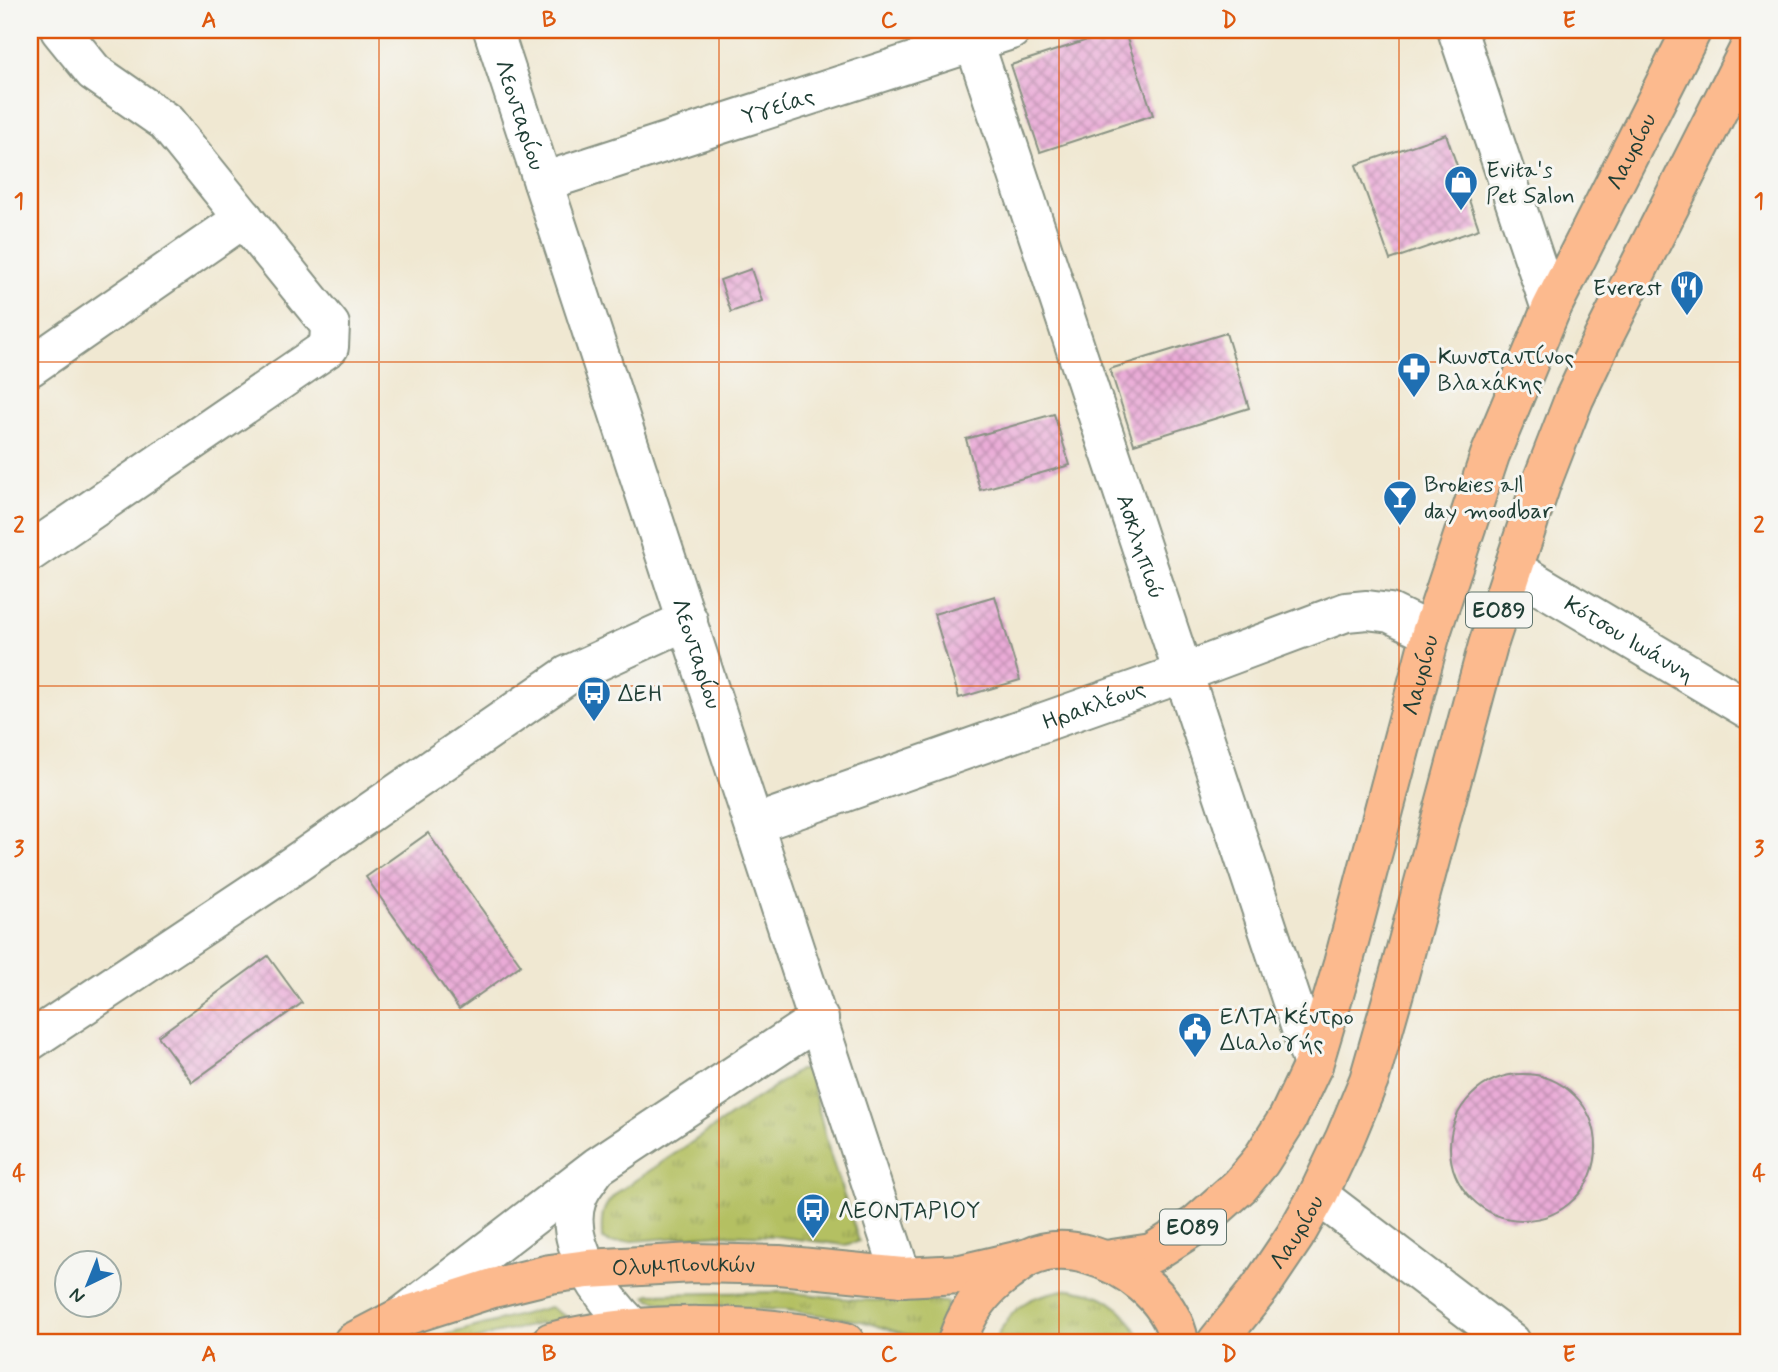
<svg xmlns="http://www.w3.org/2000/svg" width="1778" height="1372" font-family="Mynerve,sans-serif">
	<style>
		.grass { fill: url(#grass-tufts); stroke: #6a7e4b; stroke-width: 2 }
		.building { fill: url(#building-cross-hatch) }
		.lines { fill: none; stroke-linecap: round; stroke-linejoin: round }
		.minor-casing { stroke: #889283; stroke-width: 42 }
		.major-casing { stroke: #889283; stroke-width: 42 }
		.minor { stroke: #fff; stroke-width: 38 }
		.major { stroke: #fcba8e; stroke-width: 38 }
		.grid { fill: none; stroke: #de580e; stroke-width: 2; stroke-opacity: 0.55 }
		.labels { text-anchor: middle; stroke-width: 6; stroke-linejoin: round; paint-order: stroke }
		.shield { fill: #f6f6f2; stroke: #60746d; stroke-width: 2 }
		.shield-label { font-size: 21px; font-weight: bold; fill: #1f3d34 }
		.street-label { font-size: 23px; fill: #1f3d34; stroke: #f6f6f2 }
		.poi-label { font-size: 23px; fill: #1f3d34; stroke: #f6f6f2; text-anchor: start }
		.neatline { fill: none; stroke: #de580e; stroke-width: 2.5 }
		.grid-label { font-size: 23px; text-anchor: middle; font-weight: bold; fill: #de580e }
	</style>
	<defs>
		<pattern id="grass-tufts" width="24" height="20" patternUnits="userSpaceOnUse" patternTransform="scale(1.75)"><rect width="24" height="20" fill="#b4c062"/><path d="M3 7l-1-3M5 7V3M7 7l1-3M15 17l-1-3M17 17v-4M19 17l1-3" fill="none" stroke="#929d52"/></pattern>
		<pattern id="building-cross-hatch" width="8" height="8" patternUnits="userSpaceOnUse" patternTransform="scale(1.75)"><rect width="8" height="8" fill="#eaabd7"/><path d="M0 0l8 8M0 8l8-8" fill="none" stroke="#bd8caf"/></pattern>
	</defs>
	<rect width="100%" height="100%" fill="#f6f6f2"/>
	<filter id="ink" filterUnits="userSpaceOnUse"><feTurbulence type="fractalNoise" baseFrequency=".0143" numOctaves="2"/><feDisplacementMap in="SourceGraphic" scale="14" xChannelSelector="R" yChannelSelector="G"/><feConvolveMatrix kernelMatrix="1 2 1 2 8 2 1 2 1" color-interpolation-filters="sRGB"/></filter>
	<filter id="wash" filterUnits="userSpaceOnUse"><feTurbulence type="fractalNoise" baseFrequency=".00686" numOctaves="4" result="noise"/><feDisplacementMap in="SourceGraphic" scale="28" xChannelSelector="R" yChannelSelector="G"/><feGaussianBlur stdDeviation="1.57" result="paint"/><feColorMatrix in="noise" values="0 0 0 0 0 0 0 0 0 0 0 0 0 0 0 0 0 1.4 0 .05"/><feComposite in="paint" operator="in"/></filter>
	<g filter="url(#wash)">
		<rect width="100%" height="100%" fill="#f0e8d2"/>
		<g class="grass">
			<path d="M799 1070H806L810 1076 830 1154 859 1241 845 1245 773 1236 720 1234 610 1243 602 1238C601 1216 601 1207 618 1192Z"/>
			<path d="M1071 1289C1078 1291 1087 1292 1094 1294 1117 1301 1133 1322 1142 1342H994C1013 1304 1029 1295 1071 1289Z"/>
			<path d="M785 1292 858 1300 948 1302 934 1342H931L861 1321 786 1310 675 1306 650 1299 646 1296 650 1294Z"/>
			<path d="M550 1307 568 1318 493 1334 472 1342H427L445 1335Z"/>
		</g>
		<g id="blocks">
			<g class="building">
				<path d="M1118 30H1124L1153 115 1040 152 1011 65Z"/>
				<path d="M1446 134 1479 229 1390 260 1356 165Z"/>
				<path d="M751 269 762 301 731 312 720 280Z"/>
				<path d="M1226 333 1249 408 1134 444 1110 369Z"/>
				<path d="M1054 414 1070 465 980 490 966 439Z"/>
				<path d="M995 596 1020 680 959 698 934 614Z"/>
				<path d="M428 833 521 965 459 1009 366 877Z"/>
				<path d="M268 956 302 1003 192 1082 158 1036Z"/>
				<circle cx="1523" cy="1147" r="73"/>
			</g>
		</g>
	</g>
	<g filter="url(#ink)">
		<use href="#blocks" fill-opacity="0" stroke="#889283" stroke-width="2"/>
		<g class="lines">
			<g class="minor-casing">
				<g id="minor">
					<path id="s1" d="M493 30 902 1277"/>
					<path id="s2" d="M970 30 1313 1065"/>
					<path d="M1457 30 1551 309"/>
					<path id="s3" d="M543 182 1011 30"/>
					<path d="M30 367 244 218"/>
					<path d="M30 552 329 347 330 325 166 122 94 72 60 30"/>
					<path id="s4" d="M1513 569 1748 709"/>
					<path id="s5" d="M755 824 1183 673 1346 612 1367 610 1390 613 1431 633"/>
					<path d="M30 1041 272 880 568 675 688 620"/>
					<path d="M594 1171C588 1180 580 1188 577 1199 561 1244 604 1299 634 1329"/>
					<path d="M1318 1195 1511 1342"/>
					<path d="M404 1315 598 1166 819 1019"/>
				</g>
			</g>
			<g class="major-casing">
				<g id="major">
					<path id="s6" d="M1106 1260 1152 1253 1196 1225 1240 1186 1260 1162 1288 1118 1313 1065 1343 964 1431 633 1490 455 1551 309 1692 30"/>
					<path id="s7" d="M353 1342 399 1318 493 1288 550 1274 588 1269 694 1263 779 1265 902 1277 961 1274 1025 1259"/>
					<path d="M551 1342C638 1320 759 1321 845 1342"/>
					<path d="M957 1342C966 1313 981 1291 1006 1273 1013 1268 1020 1262 1028 1258 1066 1240 1113 1259 1143 1284 1160 1298 1176 1320 1179 1342"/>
					<path id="s8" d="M1217 1342 1260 1288 1295 1236 1318 1195 1345 1138 1369 1080 1399 975 1488 645 1541 484 1574 399 1600 344 1748 51"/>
				</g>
			</g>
			<use href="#minor" class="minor"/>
			<use href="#major" class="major"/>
		</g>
	</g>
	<path class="grid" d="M379 30V1342M719 30V1342M1059 30V1342M1399 30V1342M30 362H1748M30 686H1748M30 1010H1748"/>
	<defs>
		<g id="shop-pin" transform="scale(1.75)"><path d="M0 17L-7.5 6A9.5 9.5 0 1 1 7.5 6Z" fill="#1f6fb2" stroke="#f6f6f2"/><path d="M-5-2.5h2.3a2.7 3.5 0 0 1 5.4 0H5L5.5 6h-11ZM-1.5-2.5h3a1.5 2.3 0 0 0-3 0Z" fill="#fff"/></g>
		<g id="restaurant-pin" transform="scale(1.75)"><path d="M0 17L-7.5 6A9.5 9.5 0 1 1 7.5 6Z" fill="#1f6fb2" stroke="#f6f6f2"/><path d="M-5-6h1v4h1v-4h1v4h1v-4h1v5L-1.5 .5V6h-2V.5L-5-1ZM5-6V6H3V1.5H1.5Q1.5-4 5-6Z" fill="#fff"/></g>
		<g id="pharmacy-pin" transform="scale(1.75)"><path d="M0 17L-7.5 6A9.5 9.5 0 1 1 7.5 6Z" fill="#1f6fb2" stroke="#f6f6f2"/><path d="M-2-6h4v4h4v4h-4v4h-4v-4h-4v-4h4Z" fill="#fff"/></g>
		<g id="bar-pin" transform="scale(1.75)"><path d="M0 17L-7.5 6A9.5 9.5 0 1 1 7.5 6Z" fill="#1f6fb2" stroke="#f6f6f2"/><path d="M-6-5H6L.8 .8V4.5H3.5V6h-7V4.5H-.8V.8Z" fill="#fff"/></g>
		<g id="bus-pin" transform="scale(1.75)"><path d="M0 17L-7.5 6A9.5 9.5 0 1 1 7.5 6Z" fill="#1f6fb2" stroke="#f6f6f2"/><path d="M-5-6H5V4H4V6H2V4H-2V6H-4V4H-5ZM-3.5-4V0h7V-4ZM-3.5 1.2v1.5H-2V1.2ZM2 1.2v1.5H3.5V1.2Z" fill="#fff"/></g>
		<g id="civic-pin" transform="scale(1.75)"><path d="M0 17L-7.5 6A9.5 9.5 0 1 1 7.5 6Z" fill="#1f6fb2" stroke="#f6f6f2"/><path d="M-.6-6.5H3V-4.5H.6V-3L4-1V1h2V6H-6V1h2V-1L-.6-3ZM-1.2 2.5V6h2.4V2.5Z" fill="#fff"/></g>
	</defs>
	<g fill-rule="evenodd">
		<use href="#shop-pin" x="1461" y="182"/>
		<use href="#restaurant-pin" x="1687" y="287"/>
		<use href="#pharmacy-pin" x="1414" y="369"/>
		<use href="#bar-pin" x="1400" y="497"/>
		<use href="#bus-pin" x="594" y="693"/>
		<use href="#civic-pin" x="1195" y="1029"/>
		<use href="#bus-pin" x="813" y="1210"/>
	</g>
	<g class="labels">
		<g class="shield">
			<rect x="1466" y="592.5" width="66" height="35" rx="5"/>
			<rect x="1160" y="1209.5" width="66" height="35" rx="5"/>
		</g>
		<g class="shield-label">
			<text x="1499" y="617">ΕΟ89</text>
			<text x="1193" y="1234">ΕΟ89</text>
		</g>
		<g class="street-label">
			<text dy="8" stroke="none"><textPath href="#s3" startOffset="247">Υγείας</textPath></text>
			<text dy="8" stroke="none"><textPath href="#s1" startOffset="89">Λεονταρίου</textPath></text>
			<text dy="8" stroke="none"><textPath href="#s6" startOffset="1270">Λαυρίου</textPath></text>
			<text dy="8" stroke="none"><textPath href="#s2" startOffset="544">Ασκληπιού</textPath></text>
			<text dy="8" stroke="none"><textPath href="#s4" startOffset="136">Κότσου Ιωάννη</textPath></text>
			<text dy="8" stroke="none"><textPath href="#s1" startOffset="656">Λεονταρίου</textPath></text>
			<text dy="8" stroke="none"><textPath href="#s6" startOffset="704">Λαυρίου</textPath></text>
			<text dy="8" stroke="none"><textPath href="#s5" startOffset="359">Ηρακλέους</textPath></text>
			<text dy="8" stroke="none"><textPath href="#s8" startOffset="136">Λαυρίου</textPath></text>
			<text dy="8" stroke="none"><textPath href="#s7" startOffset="343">Ολυμπιονικών</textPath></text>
		</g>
		<g class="poi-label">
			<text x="1486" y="177">Evita's<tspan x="1486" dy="26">Pet Salon</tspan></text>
			<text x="1662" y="295" text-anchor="end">Everest</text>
			<text x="1438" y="364">Κωνσταντίνος<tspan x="1438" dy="26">Βλαχάκης</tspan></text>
			<text x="1424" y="492">Brokies all<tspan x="1424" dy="26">day moodbar</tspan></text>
			<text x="618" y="701">ΔΕΗ</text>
			<text x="1220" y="1024">ΕΛΤΑ Κέντρο<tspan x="1220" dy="26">Διαλογής</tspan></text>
			<text x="838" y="1218">ΛΕΟΝΤΑΡΙΟΥ</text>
		</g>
	</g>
	<rect width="1778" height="1372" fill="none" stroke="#f6f6f2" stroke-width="77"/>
	<g transform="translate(88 1284) rotate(223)"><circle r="33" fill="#f6f6f2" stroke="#a0aca6" stroke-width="2"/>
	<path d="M0-5L12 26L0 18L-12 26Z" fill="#1f6fb2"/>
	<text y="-10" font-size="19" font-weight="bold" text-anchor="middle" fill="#1f3d34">N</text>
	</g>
	<rect x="38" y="38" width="1702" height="1296" class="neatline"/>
	<g class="grid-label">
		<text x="209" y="27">A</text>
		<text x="549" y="27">B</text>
		<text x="889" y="27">C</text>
		<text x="1229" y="27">D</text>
		<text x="1569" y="27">E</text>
		<text x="19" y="208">1</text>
		<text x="1759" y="208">1</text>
		<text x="19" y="532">2</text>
		<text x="1759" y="532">2</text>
		<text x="19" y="856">3</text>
		<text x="1759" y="856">3</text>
		<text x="19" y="1180">4</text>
		<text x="1759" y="1180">4</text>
		<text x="209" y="1361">A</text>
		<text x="549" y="1361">B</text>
		<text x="889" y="1361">C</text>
		<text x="1229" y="1361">D</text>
		<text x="1569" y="1361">E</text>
	</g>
</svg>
